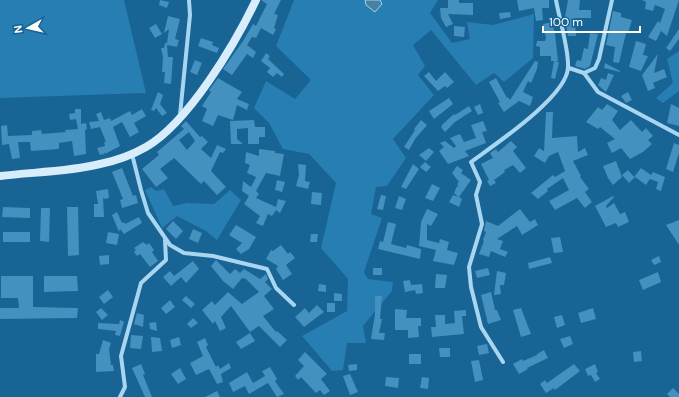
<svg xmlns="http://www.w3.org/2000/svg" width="679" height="397" font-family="'DM Sans',sans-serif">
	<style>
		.green { fill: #267eb2 }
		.water { fill: #4a80a2; stroke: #9bd4f3 }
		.building { fill: #4490be; fill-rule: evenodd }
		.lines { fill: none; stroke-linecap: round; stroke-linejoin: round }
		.minor { stroke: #a8d6f1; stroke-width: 4 }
		.secondary { stroke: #d7edfc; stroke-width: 8 }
	</style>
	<rect width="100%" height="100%" fill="#176495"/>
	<g class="green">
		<path d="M0 0H124L146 93 0 98Z"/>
		<path d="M294 0H438L430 13 452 43 470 39 467 22 493 25 534 14 533 58 504 82 494 73 476 85 431 30 413 45 425 66 418 75 434 95 393 139 406 158 387 186 376 187 371 214 382 218 364 272 368 279 393 282 392 291 363 326 366 343H347L343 370 332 371 302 336 347 311 348 279 321 248 336 183 309 154 283 149 269 123 254 108 266 81 295 99 311 80 276 46Z"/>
		<path d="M679 51V91L663 103 656 98 673 83 667 59Z"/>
		<path d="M151 187 156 191 164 189 173 206 187 203 214 204 230 190 241 200 217 240 206 231 177 216 162 228 145 190Z"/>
	</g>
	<path class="water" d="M365 0H380L382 4 375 12 366 5Z"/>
	<g class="building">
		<path d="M160 0 169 2 167 8 159 5Z"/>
		<path d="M261 0H281L274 14 278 15 274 28 276 29 273 35 261 28 256 38 252 37 247 45 256 52 253 58 247 54 232 75 223 69 243 41 253 24 256 26 267 4Z"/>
		<path d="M448 0H459V3H473V15L448 14 453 24 446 27 441 18 440 8H448Z"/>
		<path d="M517 0H549V8H542L543 20 536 21 534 8 519 11Z"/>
		<path d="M568 0H580L579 10H591V18H575L576 36H568L565 17Z"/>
		<path d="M642 0H679L667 36 661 31 656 41 648 37 658 21 660 23 665 9 655 5 653 11 645 9 646 2Z"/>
		<path d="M613 11 621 13V17L632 20 628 33H626L619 63 613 62 615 47 606 45Z"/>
		<path d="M510 12 511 17 500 19 499 13Z"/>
		<path d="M168 16 180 19 175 39 179 40 177 47 167 45 168 57H173L171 84 164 83 165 72H162L163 57 161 48H164L165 43H167L169 29 164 33Z"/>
		<path d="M552 22 555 34 558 61H551V56H540V47L536 46 537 41H545L546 38 543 24Z"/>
		<path d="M156 24 162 34 155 38 149 28Z"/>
		<path d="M454 26 465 27 464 37 454 36Z"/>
		<path d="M679 29V39L670 51 666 48Z"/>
		<path d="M590 33 598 34 590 66 585 69 575 66 577 60 581 61 584 48 588 49Z"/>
		<path d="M201 38 213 42 212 45 219 48 217 53 198 46Z"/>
		<path d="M636 41 646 44 643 55 648 56 641 71 629 67Z"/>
		<path d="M266 53 270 56 268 59 284 74 282 77 277 73 273 77 267 72 270 68 261 61Z"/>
		<path d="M658 54 654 73 664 69 667 77 653 83 655 88 648 91 642 75Z"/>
		<path d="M195 60 202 63 197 75 190 72Z"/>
		<path d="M535 61 538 62 537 69 531 83 528 81 523 92 533 97 530 106 519 101 504 112 498 103 500 102 489 82 496 78 507 98 508 97 510 100Z"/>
		<path d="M554 61 559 62 555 79 551 78Z"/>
		<path d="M605 63 620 71V72L604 68Z"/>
		<path d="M429 72 436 81 445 72 454 82 447 88 445 86 438 91 424 76Z"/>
		<path d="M608 73 614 75 606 92 598 85 601 78 606 80Z"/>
		<path d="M218 78 242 92 237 99 249 104 247 110 237 105 233 120 218 115 213 126 202 121 207 109 202 106 211 92 209 90Z"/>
		<path d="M158 92 163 95 160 104 167 113 162 116 156 108 154 111 151 110Z"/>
		<path d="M628 92 632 100 626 103 621 96Z"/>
		<path d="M449 98 453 104 434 119 429 111Z"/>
		<path d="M480 104 483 113 478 115 474 107Z"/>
		<path d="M607 104 618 111 612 120 620 130 631 120 642 132 646 128 653 136 648 140 652 144 643 152 630 159 621 148 612 153 607 143 615 139 600 127 598 129 586 122 598 107 602 110Z"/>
		<path d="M671 104 679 108V126L667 123Z"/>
		<path d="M469 106 472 111 455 122 445 132 441 127 443 124 454 114 455 115Z"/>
		<path d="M75 109H81V124L86 123 87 129 85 130 86 154 74 156 72 141 59 143V149L31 151 30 142H18L20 158 12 159 9 144 2 145 1 126 7 125 8 136 32 135V131L41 130 42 134 66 132 65 130 78 129 76 119 70 120 69 114 75 113Z"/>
		<path d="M142 109 146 116 134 123 139 132 130 137 122 122 113 127 120 146 105 154 104 152V154L100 155 97 148 105 146 104 142H106L100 127 91 129 89 122 99 121 96 114 101 112 104 120 110 118 111 121 130 111 132 115Z"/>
		<path d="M546 112H553L552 138 577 136 578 152 585 148 588 155 573 161 581 176 580 177 589 189 585 192 592 202 585 208 577 198 555 210 549 201 569 190 563 178 547 189 548 191 538 199 531 193 553 175 555 177 565 171 558 152 549 156 545 163 534 156 539 148 544 151Z"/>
		<path d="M254 120 255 127H265V137H259V144H248V128L237 129V139L243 144H231L230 121Z"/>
		<path d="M421 120 427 125 415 139 409 150 404 147 415 130 414 129Z"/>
		<path d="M186 121 200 137 202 136 208 142 201 149 211 158 217 145 226 149 223 153 220 152 211 171 226 187 217 195 204 181 201 184 174 158 160 169 168 178 156 187 142 169 159 155 157 152 184 129 181 126ZM189 132 195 141 187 150 179 140Z"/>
		<path d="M483 121 487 131 482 132 486 143 465 151 469 156 448 164 439 151 444 147 440 143 445 141 454 148 456 146 450 138 460 134 464 142 476 138 471 125Z"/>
		<path d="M511 141 517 147 513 151 526 168 520 173 513 165 504 170 505 172 494 180 496 183 490 186 487 181 489 180 481 164 493 158 490 153 496 149 498 152Z"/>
		<path d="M674 143 679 145V153L673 172 666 169Z"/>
		<path d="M429 148 434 152 426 161 419 155Z"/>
		<path d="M259 149 275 151V153L284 154 280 176 266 173 256 191 259 194 256 198 276 207 278 199 286 201 280 213 276 210 272 216 268 214 263 226 256 223 260 216 244 204 249 196 242 191 243 181 251 187 256 177 247 173 250 165 245 163 246 152 259 156Z"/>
		<path d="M616 161 622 177 613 185 608 178 603 166Z"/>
		<path d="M425 162 431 167 426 172 420 167Z"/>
		<path d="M298 164 306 165 305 181 310 182 308 189 296 186 299 175Z"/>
		<path d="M413 164 419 169 406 189 401 187Z"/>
		<path d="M457 166 463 170 461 173 471 180 459 197 462 199 459 207 449 202 453 195 458 197 454 193 457 186 459 187 457 184 459 182 452 173Z"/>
		<path d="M122 168 133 196 136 195 138 203 122 208 120 200 123 199 112 172Z"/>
		<path d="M641 168 651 175 653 172 665 177 661 191 656 189 658 182 650 179 651 177 646 185 635 177 629 183 622 175 628 170 634 177Z"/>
		<path d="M277 180 285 182 282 192 275 190Z"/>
		<path d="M432 184 440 188 433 201 425 198Z"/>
		<path d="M108 189 109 198 104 199 103 197 104 217H94V204H98L96 191Z"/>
		<path d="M312 192 322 193 321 205 311 204Z"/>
		<path d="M381 195 386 196 383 210 377 209Z"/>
		<path d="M399 196 406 199 402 210 395 208Z"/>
		<path d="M613 196 614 197 606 206 607 208 614 203 620 214 625 212 629 222 618 227 616 223 606 227 595 206Z"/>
		<path d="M3 207 30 208V218L2 217Z"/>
		<path d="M67 207H78L79 255 68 256Z"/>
		<path d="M41 208H50L49 242 40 241Z"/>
		<path d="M427 209 438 214 431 226 427 224V240L439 243 440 239 449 242 447 250 458 253 454 265 433 261 436 250 419 246 421 222Z"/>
		<path d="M520 209 530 222 535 219 538 225 522 235 517 226 497 239 503 241 500 249 508 252 505 257 491 251 489 257 479 254 484 241 483 240 486 232 484 231 486 221 498 226Z"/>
		<path d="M117 212 122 223 124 222 125 224 139 217 142 223 124 234 120 229 119 232 112 215Z"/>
		<path d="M679 220V245L666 225Z"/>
		<path d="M173 221 183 231 176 239 166 229Z"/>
		<path d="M388 222 396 224 391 244 406 248 407 245 421 249 420 259 378 249 380 241 383 242Z"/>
		<path d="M236 225 256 237 249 249 241 254 236 249 242 243 229 235Z"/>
		<path d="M193 229 202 233 198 243 189 239Z"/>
		<rect x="3" y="232" width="27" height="10"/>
		<path d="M108 232 119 234 117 245 106 243Z"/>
		<path d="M311 234H318L317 242H310Z"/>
		<path d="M560 237 563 252 554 253 551 238Z"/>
		<path d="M143 242 147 245 149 243 154 250 152 252 158 261 150 267 140 254 137 256 134 252 136 250 134 248Z"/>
		<path d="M281 245 288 254 290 252 295 258 286 265 292 274 283 280 276 269 278 266 266 259 271 250 273 251Z"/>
		<path d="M109 255V264L100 265 99 256Z"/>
		<path d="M659 256 661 262 654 265 651 260Z"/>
		<path d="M550 257 552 263 529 269 528 263Z"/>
		<path d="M216 260 230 274 235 269 240 273 244 269 260 279 266 274 268 279 265 282 272 289 264 296 274 309 263 316 276 332 277 331 287 340 280 347 259 326 250 332 231 306 221 317 226 328 220 331 215 321 213 324 202 310 212 301 215 305 228 292 242 304 259 292 246 279 242 278 233 289 223 281 211 266Z"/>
		<path d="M193 261 199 269 186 283 181 277 171 286 163 277 170 271 174 276Z"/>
		<rect x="373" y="268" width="9" height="7"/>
		<path d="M488 268 490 275 477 278 475 271Z"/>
		<path d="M497 271 506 273 504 285H500L501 294 494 295Z"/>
		<path d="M658 272 661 282 643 290 639 280Z"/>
		<path d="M436 274 447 275 445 288H435Z"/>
		<path d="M1 276H33V307L78 308 77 318 0 319V308H19L18 298H1Z"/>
		<path d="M44 276H77L78 291 44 292Z"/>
		<path d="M410 280 411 285 422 284 423 293 416 294 415 290 405 292 403 281Z"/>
		<path d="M319 284 326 285V292L318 291Z"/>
		<path d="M108 290 113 297 104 304 99 297Z"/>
		<path d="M491 292 495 310H497L501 320 488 324 481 295Z"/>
		<path d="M334 293 342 294V301H334Z"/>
		<path d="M186 296 195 304 191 308 182 300Z"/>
		<path d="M375 296H382L380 319H382L379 333H385L384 340 371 339 375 314Z"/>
		<path d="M170 300 175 307 166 314 161 308Z"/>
		<rect x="327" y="303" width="8" height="9"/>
		<path d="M317 305 324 312 304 327 295 317 305 308 309 313Z"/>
		<path d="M101 308 108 315 102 320 96 312Z"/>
		<path d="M521 308 531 334 521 337 513 310Z"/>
		<path d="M593 308 596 319 581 323 578 313Z"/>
		<path d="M395 309 407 310 406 318H421V326H418L419 337 408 338V330H395Z"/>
		<path d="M466 310V316H462L464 334 432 337 431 327H436L435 315H445V324L455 323 454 311Z"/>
		<path d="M137 313 144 315 143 327 134 324Z"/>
		<path d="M562 315 565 325 557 328 554 317Z"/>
		<path d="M193 318 198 323 191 328 187 324Z"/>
		<path d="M120 320 124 322 120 336 115 335 116 331 98 329V323L119 324Z"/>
		<path d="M156 322 157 331 150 329 149 323Z"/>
		<path d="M250 333 255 341 241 349 236 342Z"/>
		<path d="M131 335 143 336 141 349 130 348Z"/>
		<path d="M570 336 573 344 564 348 560 339Z"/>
		<path d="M151 337 160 338 162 351 152 352Z"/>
		<path d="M179 337 181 345 172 348 170 340Z"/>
		<path d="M205 338 208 345 206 347 216 367 218 365 220 369 229 363 231 368 221 374 223 382 217 384 209 369 196 375 190 363 203 356 197 342Z"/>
		<path d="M103 340 111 343 109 349 111 365H113L114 371 96 372V354H99Z"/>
		<path d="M487 344 489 353 479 355 477 346Z"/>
		<path d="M439 348H450V357H440Z"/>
		<path d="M544 350 548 358 527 368 528 369 519 374 513 364 522 359 523 361 537 355V354Z"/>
		<path d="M641 351 642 361 634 362 633 352Z"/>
		<path d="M305 352 327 374 321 379 330 391 324 395 320 390 316 393 301 377 298 380 295 376 304 366 298 360Z"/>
		<rect x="409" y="354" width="12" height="10"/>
		<path d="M479 360 483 380 475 382 471 361Z"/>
		<path d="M141 364 145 374 143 375 152 397H145L132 368Z"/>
		<path d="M357 364V370L349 371 348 365Z"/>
		<path d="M574 364 580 371 555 390 554 388 546 393 540 384 545 380 547 383Z"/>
		<path d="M595 364 598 372 596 373 600 379 595 382 591 375 588 376 585 369Z"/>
		<path d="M270 367 277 379 275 381 284 394 277 397 268 383 249 394 245 386 233 392 229 383 247 372 253 383 265 376 262 371Z"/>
		<path d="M180 368 186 379 178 384 171 374Z"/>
		<path d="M350 374 358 392 350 395 343 376Z"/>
		<path d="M386 377 399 378 398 388 385 386Z"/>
		<path d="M422 377 429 378 428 389 420 388Z"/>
		<path d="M673 388 679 394V397H670L667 394Z"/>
		<path d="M217 391 220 397H205Z"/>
	</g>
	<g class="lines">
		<g class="minor">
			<path d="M569 68 584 73 595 68 599 59 612 0"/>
			<path d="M584 73 598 92 679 135"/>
			<path d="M180 115 190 15 189 0"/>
			<path d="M132 154 141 190 148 213 170 245 184 253 213 256 267 269 276 288 294 305"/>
			<path d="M503 362 481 327 471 287 469 267 482 224 476 195 480 182 471 162C494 145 568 96 568 67 569 49 559 18 556 0"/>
			<path d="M120 397 125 387 121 356 141 283 166 260 165 240"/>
		</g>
		<path class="secondary" d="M0 176C33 172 68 172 100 164 115 161 132 155 146 147 188 123 235 44 256 0"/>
	</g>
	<g transform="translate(28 28) rotate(262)" stroke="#176495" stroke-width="3" paint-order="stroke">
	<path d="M0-3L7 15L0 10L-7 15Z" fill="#ffffff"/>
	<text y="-6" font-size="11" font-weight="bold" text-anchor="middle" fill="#ffffff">N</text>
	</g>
	<path d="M543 26v6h97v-6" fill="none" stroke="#ffffff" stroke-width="2"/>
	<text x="549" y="26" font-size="12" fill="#ffffff" stroke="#176495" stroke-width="3" paint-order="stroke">100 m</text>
</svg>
